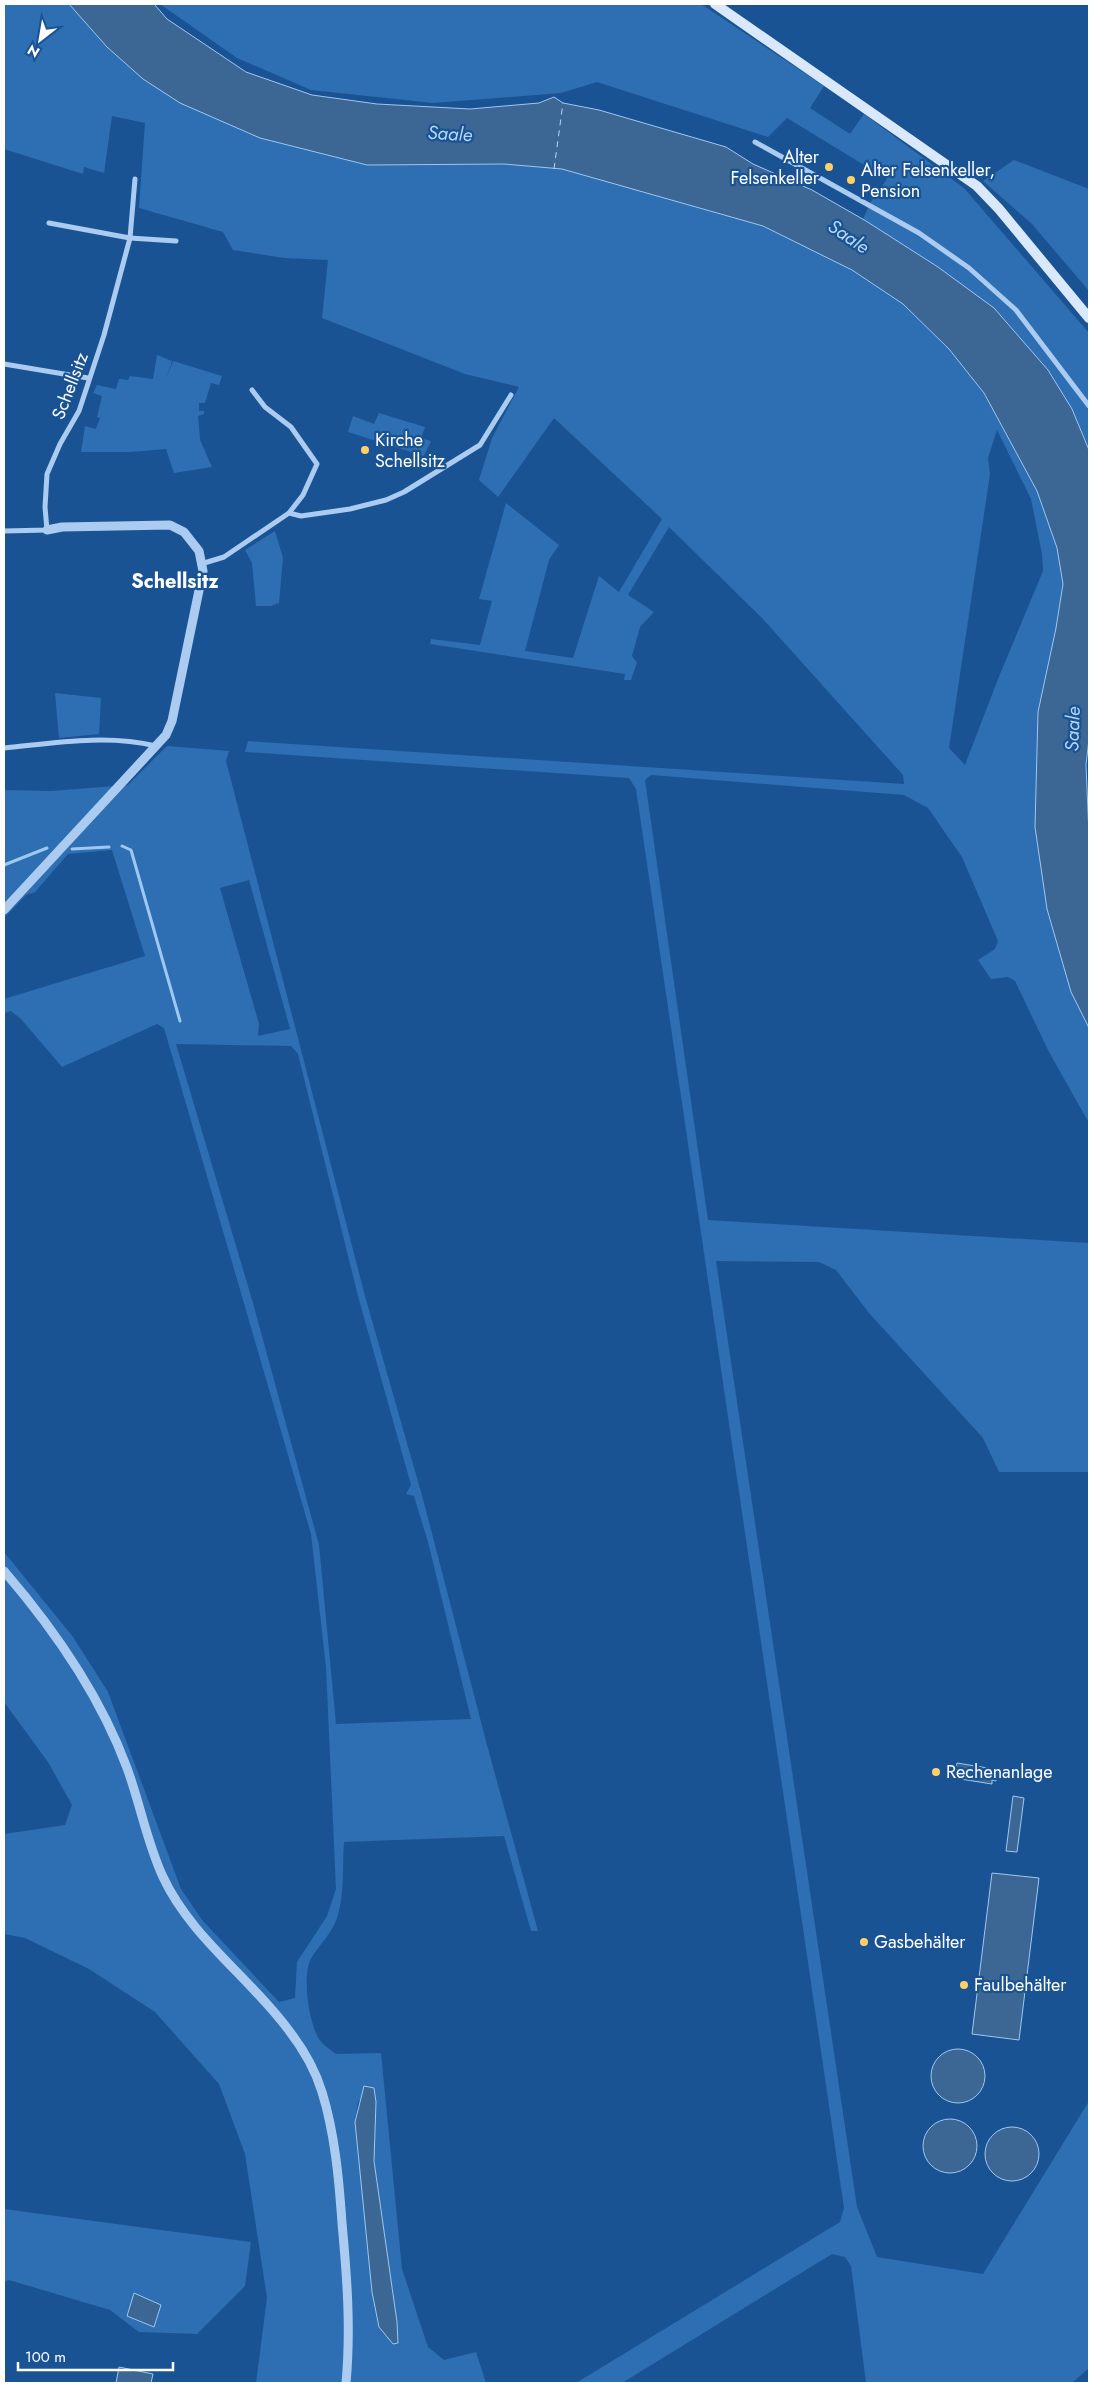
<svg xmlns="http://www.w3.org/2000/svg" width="1093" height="2387" font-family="Jost,sans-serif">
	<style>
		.green { fill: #2e6eb2; fill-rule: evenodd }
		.water { fill: #3c6694; stroke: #9ec8f2 }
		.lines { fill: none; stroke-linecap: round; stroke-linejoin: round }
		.stream { stroke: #9ec8f2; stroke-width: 3 }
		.ferry { stroke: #b8d6f6; stroke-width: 1; stroke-dasharray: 6 5; stroke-linecap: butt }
		.minor { stroke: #abccf0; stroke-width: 5 }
		.tertiary { stroke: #abccf0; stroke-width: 9 }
		.secondary { stroke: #d9e9fb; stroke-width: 10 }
		.poi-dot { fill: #ffcf6a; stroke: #1a5394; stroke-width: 2 }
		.labels { text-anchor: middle; stroke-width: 4.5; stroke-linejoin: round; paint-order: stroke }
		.poi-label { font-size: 18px; fill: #fff; stroke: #1a5394; text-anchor: start }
		.street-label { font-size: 18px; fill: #fff; stroke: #1a5394 }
		.water-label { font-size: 19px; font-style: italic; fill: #b8d6f6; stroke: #1a5394 }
		.quarter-label { font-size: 20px; font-weight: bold; fill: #fff; stroke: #1a5394 }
	</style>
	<rect width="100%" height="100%" fill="#1a5394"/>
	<g class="green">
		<path d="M4 4H69L107 47 260 138 367 165 504 164 562 169 763 226 852 270 903 304 949 349 984 393 1037 491 1057 548 1063 583 1056 628 1071 992 1089 1028V1123L1049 1052 1015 981 1008 977 991 979 978 960 995 949 998 941 962 857 928 808 904 795 651 775 645 780 708 1220 1089 1243V1472H999L983 1438 869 1313 836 1270 819 1262 716 1261 857 2207 877 2257 983 2274 1089 2101V2368L1072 2383H866L851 2266 845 2257 832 2254 622 2383H576L840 2222 844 2208 636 789 629 778 245 752 248 741 904 784 903 775 762 618 669 527 628 595 654 612 640 627 632 656 637 663 631 680H624L625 674 430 644 431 639 480 645 492 601 479 599 506 503 559 545 549 560 525 651 573 658 599 576 619 592 662 519 554 418 498 497 479 480 492 438 519 387 465 374 322 318 328 260 284 258 233 250 223 232 139 208 145 123 112 116 104 173 84 167 83 174 4 149ZM997 430 1031 499 1042 554 1043 571 998 679 965 765 949 748 990 474 988 458Z"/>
		<path d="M160 4H701L824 86 810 108 850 134 864 114 964 188 1089 333V450L1072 409 938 267 863 219 870 203 887 179 787 118 768 137 597 82 561 93 433 103 311 90 237 58Z"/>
		<path d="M1014 160 1089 189V291L1032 224 983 181Z"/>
		<path d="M157 355 172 361 166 379 173 361 222 376 219 385 211 383 205 403H199V411H204V414L198 416 200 440 212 467 174 473 166 449 131 452H81L85 426 96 429 100 418 97 417 102 396 93 393 97 385 116 389 119 379 128 380 130 376 153 379Z"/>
		<path d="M379 413 425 427 421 438 431 441 424 456 348 432 353 416 374 424Z"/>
		<path d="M275 531 283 558 279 603 271 606H256L252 563 245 550Z"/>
		<path d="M55 693 101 698 99 734 59 738Z"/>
		<path d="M167 746 229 751 226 761 365 1296 423 1499 487 1745 538 1931H531L504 1836 344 1842C342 1867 345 1893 337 1918 332 1933 320 1944 312 1957 301 1973 309 2024 319 2039 323 2045 331 2050 336 2054L381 2053 402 2269 428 2347 444 2360 476 2352 486 2383H256L267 2298 245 2154 219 2084 155 2012 89 1969 25 1938 4 1934V1834L65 1825 72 1805 48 1762 4 1702V1552L73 1637 108 1692 181 1889 202 1920 279 2002 295 1998 297 1962 327 1916 336 1889 326 1667 311 1534 164 1028 157 1024 62 1067 21 1019 11 1011 4 1013V999L145 956 112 850 68 854 35 892 26 895 4 918V790L51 791 128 785ZM249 880 290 1029 258 1036 259 1024 220 888ZM176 1044 291 1046 298 1054 358 1296 411 1485 406 1494 414 1496 428 1542 471 1719 336 1724 319 1545 253 1303ZM373 2088 376 2102 374 2161 397 2322 398 2343 372 2292 355 2122 358 2102Z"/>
		<path d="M4 2209 251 2242 245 2286 197 2334 139 2332 110 2310 9 2280 4 2282Z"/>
	</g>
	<g class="water">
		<path d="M69 4H154L167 19 246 72 312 95 377 104 470 109 539 103 554 97 563 103 599 110 726 147 753 164 812 190 866 221 938 267 994 308 1048 370 1072 409 1089 450V739L1086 765 1089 835V1028L1071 992 1047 909 1035 827 1038 712 1056 628 1063 584 1057 548 1037 491 984 393 949 349 903 304 852 270 763 226 562 169 504 164 367 165 260 138 180 103 143 79 107 47Z"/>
		<path d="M957 1763 994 1769V1773H997L996 1781 992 1780V1784L954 1778Z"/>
		<path d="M1013 1796 1024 1798 1017 1852 1006 1851Z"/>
		<path d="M992 1873 1039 1878 1019 2040 972 2034Z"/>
		<circle cx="958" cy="2076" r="27"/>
		<path d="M364 2086 374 2088 376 2102 374 2161 397 2322 398 2343 393 2344 379 2327 372 2292 355 2122Z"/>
		<circle cx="950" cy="2146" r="27"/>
		<circle cx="1012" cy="2154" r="27"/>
		<path d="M134 2293 161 2305 154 2327 127 2316Z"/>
		<path d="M119 2367 153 2374 151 2383H116Z"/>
	</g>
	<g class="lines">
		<g class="stream">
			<path d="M122 846 131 850 180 1021"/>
			<path d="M72 849 109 847"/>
			<path d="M4 865 47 848"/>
		</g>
		<path class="ferry" d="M554 169 563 103"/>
		<g class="minor">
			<path d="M755 142 919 233 969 268 1016 310 1089 406"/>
			<path d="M49 223 130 238 176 241"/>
			<path d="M4 364 88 378"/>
			<path d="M252 390 265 407 291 427 317 464 303 495 289 513"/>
			<path d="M4 531 47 530 45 507 47 474 60 444 79 411 104 335 130 238 135 179"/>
			<path d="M201 564 224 557 289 513 301 516 350 509 386 500 404 492 480 445 511 395"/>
			<path d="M4 748C54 743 106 734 156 746"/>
		</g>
		<g class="tertiary">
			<path d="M4 910 166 735 172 721 203 571 199 551 184 532 170 525 62 527 47 530"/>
			<path d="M4 1571C54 1629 100 1695 127 1768 140 1803 147 1843 163 1877 191 1937 248 1976 287 2028 302 2047 315 2069 322 2092 335 2134 339 2180 342 2223 347 2277 351 2329 346 2383"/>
		</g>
		<path class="secondary" d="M715 4 977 186 999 209 1089 318"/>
	</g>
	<g class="poi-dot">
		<circle cx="829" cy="167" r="5"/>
		<circle cx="851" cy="180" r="5"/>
		<circle cx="365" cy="450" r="5"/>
		<circle cx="936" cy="1772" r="5"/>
		<circle cx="864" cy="1942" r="5"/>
		<circle cx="964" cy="1985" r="5"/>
	</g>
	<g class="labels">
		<g class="poi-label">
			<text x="819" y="163" text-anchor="end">Alter<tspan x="819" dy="21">Felsenkeller</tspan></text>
			<text x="861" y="176">Alter Felsenkeller,<tspan x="861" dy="21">Pension</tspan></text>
			<text x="375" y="446">Kirche<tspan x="375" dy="21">Schellsitz</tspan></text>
			<text x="946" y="1778">Rechenanlage</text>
			<text x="874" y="1948">Gasbehälter</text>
			<text x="974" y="1991">Faulbehälter</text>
		</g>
		<g class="street-label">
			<text transform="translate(70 386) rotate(-69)" y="6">Schellsitz</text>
		</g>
		<g class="water-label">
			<text transform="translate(450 133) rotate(3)" y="7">Saale</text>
			<text transform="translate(849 236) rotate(34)" y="7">Saale</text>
			<text transform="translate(1072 729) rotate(-88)" y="7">Saale</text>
		</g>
		<g class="quarter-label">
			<text x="175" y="588">Schellsitz</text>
		</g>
	</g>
	<rect width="1093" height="2387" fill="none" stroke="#ffffff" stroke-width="10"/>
	<g transform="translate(40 40) rotate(211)" stroke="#1a5394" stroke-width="4" paint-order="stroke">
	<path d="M0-4L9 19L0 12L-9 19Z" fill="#ffffff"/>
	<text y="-8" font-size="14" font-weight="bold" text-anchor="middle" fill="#ffffff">N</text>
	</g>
	<path d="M18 2362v8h155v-8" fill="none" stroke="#ffffff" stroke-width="2.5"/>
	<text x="25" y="2362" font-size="15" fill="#ffffff" stroke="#1a5394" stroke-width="4" paint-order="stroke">100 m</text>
</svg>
